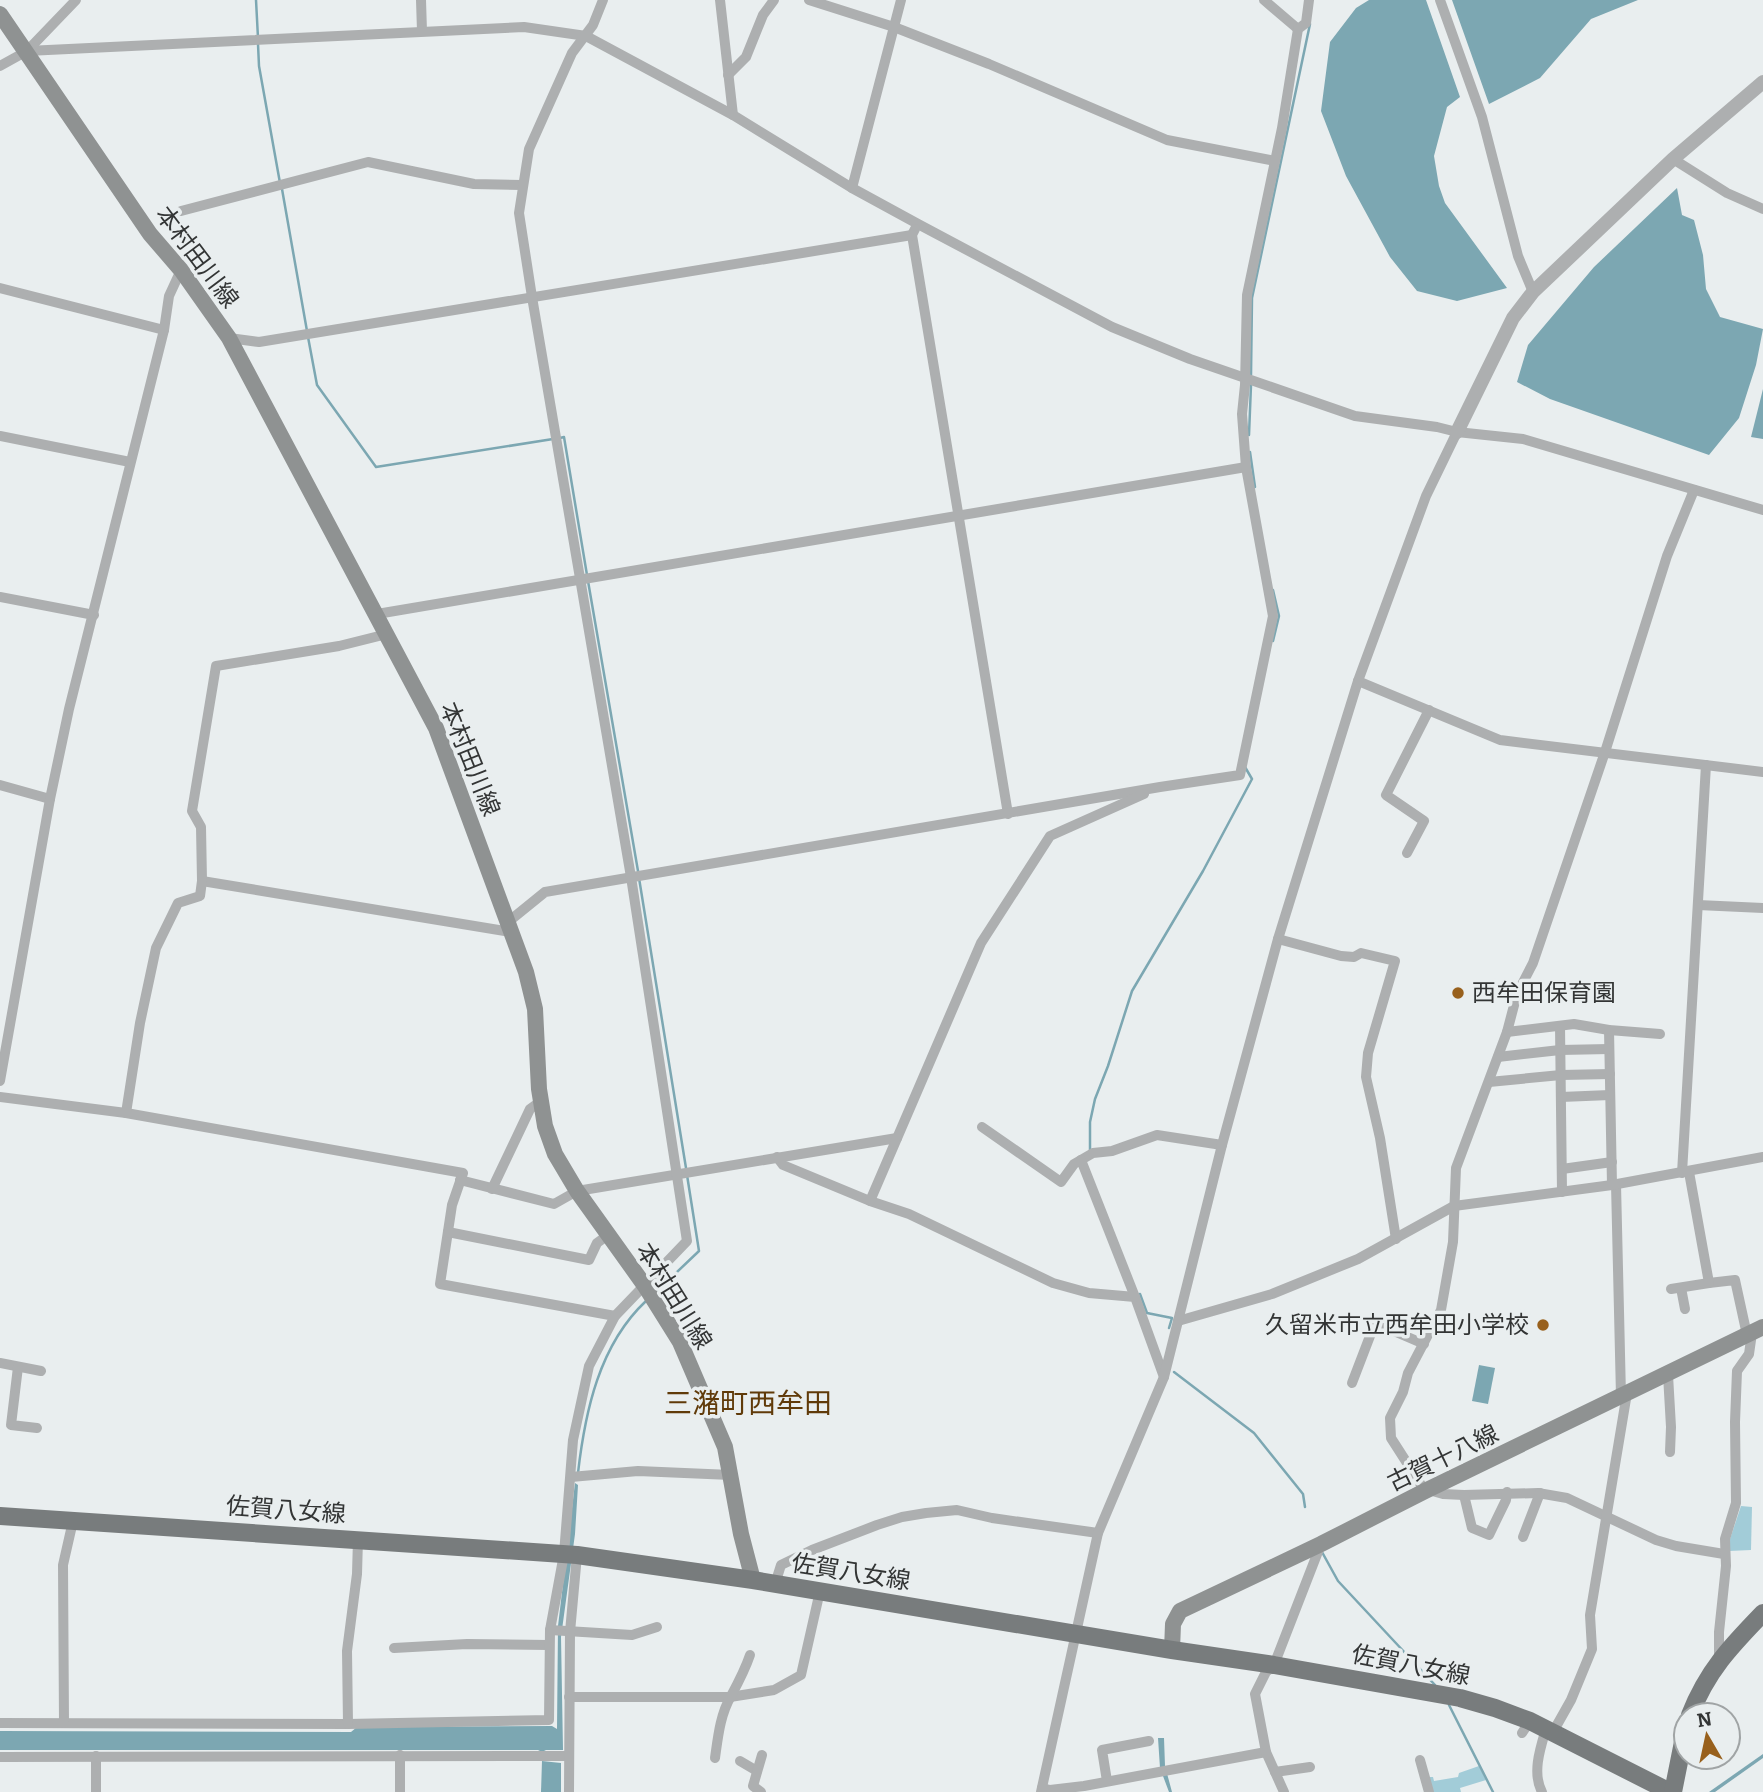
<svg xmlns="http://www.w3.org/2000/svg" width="1763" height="1792" font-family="Bitter,'Noto Sans JP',serif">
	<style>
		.green { fill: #a2ccd8 }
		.water { fill: #7ca7b2 }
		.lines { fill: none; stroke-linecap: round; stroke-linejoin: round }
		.stream { stroke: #7ca7b2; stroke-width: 2.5 }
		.minor { stroke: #adafb0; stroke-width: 10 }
		.tertiary { stroke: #adafb0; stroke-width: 14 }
		.secondary { stroke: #8f9292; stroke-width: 16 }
		.primary { stroke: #787c7d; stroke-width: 18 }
		.poi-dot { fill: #98601c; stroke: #e9eeef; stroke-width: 2.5 }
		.labels { text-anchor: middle; stroke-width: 7; stroke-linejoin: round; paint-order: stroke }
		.street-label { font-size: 24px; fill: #333535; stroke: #e9eeef }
		.poi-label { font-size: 24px; fill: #333535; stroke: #e9eeef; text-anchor: start }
		.quarter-label { font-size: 28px; fill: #603a09; stroke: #e9eeef }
	</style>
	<rect width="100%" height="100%" fill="#e9eeef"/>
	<g class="green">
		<path d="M1741 1506 1752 1507 1751 1550 1729 1551V1542Z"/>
		<path d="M1479 1766 1486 1780 1460 1788 1461 1792H1433L1429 1777H1433L1434 1781 1458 1777 1459 1773Z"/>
	</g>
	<g class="water">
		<path d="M1369 0H1426L1460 97 1447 107 1434 156 1439 186 1445 203 1507 288 1457 301 1417 291 1390 257 1346 176 1321 111 1330 42 1356 8Z"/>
		<path d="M1452 0H1638L1591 19 1540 78 1489 104Z"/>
		<path d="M1677 188 1682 215 1694 220 1703 255 1706 289 1720 317 1763 329 1756 365 1739 418 1709 455 1550 399 1517 382 1528 345 1594 267Z"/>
		<path d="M1763 389V439L1751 437Z"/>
		<path d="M1479 1365 1495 1368 1488 1404 1472 1401Z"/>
		<path d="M575 1483 578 1485 575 1534 561 1637 563 1750H546L542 1752 538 1750H0V1731L351 1732 357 1727 552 1726 557 1729 558 1626Z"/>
		<path d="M1158 1738H1164L1165 1766 1172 1792H1169L1160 1768Z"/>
		<path d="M1763 1754V1758L1715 1792H1709Z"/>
		<path d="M542 1761 561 1763V1792H541Z"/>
	</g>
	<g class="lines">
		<g class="stream">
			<path d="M256 0 258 38"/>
			<path d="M258 44 259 66 280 183"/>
			<path d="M282 189 307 331"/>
			<path d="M308 337 317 385 376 467 553 439"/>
			<path d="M1251 375 1252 298 1310 24"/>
			<path d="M1249 435 1251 385"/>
			<path d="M560 438 564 437 587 575"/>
			<path d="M1250 452 1255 487"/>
			<path d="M588 581 638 871"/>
			<path d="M1273 641 1279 616 1273 590"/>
			<path d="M639 878 686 1168"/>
			<path d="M1090 1151V1122L1095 1099 1108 1066 1132 991 1203 871 1252 779 1245 767"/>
			<path d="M656 1292 699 1251 687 1175"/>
			<path d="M1140 1294 1147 1313 1172 1318 1169 1328"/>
			<path d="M1174 1372 1254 1433 1303 1494 1305 1507"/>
			<path d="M578 1473C585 1412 599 1345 646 1301"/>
			<path d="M1322 1552 1338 1581 1435 1685"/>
			<path d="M1449 1705 1493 1792"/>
		</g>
		<g class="minor">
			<path d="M421 0 422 31"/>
			<path d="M720 0 733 115"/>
			<path d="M809 0 894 27 989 64 1167 140 1275 161"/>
			<path d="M1264 0 1298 29"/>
			<path d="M1440 0 1482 117 1518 256 1533 292"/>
			<path d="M27 51 524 27 586 36 733 115 852 188 918 224 1112 327 1190 359 1355 416 1437 427 1457 432 1523 439 1763 510"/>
			<path d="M0 66 27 51 76 0"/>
			<path d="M728 75 746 57 763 15 774 0"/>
			<path d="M1673 159 1727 193 1763 209"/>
			<path d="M852 188 901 0"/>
			<path d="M181 211 368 162 474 184 522 185"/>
			<path d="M915 229 912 235 1008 814"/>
			<path d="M0 288 164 330"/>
			<path d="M229 338 259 342 912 235"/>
			<path d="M0 436 130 462"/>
			<path d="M0 597 94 615"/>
			<path d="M377 614 1246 467"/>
			<path d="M1358 681 1500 740 1763 772"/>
			<path d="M0 785 50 799"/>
			<path d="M1407 853 1424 821 1386 795 1429 710"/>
			<path d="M202 881 511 932"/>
			<path d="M1698 905 1763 908"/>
			<path d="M508 922 545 892 1160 787 1240 775 1273 616 1246 467 1242 414 1245 385 1247 295 1282 128 1298 29 1306 23 1309 0"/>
			<path d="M1278 939 1341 956 1354 957 1361 953 1395 961 1368 1053 1366 1077 1380 1138 1396 1239"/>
			<path d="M1560 1026 1562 1192"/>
			<path d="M1609 1030 1612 1185"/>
			<path d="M1507 1032 1574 1024 1609 1030 1660 1034"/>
			<path d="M1498 1057 1560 1050 1609 1049"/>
			<path d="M0 1081 50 799 69 709 164 330 169 296 181 270"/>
			<path d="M1489 1082 1561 1075 1610 1074"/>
			<path d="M0 1097 126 1113 463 1173 452 1205 440 1284 615 1316"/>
			<path d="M1561 1097 1610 1095"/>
			<path d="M126 1113 140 1023 156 948 178 903 200 896 202 881 201 827 192 811 216 666 339 646 387 634"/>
			<path d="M982 1127 1061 1182 1074 1164 1093 1153 1112 1151 1157 1135 1222 1145"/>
			<path d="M777 1157 783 1165 870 1201 909 1214 1053 1283 1089 1293 1135 1297 1164 1377"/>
			<path d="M1081 1160 1135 1297"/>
			<path d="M1562 1169 1612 1162"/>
			<path d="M1689 1172 1709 1283 1735 1280 1747 1335"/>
			<path d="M1682 1173 1706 765"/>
			<path d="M460 1180 554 1204 577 1191 897 1138"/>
			<path d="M1616 1184 1621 1396"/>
			<path d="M492 1189 530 1109 541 1101"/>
			<path d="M870 1201 981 943 1050 836 1144 794"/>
			<path d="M448 1232 589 1260 597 1243 608 1235"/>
			<path d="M1681 1288 1685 1309"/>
			<path d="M1671 1289 1709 1283"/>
			<path d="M1178 1321 1272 1294 1358 1259 1454 1206 1612 1185 1763 1157"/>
			<path d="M0 1363 41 1371"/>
			<path d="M18 1367 11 1425 37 1428"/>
			<path d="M1668 1375 1671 1427 1670 1452"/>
			<path d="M1352 1383 1375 1323 1424 1344"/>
			<path d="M571 1477 638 1471 731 1475"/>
			<path d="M1429 1490 1443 1494 1464 1495 1538 1493 1567 1498 1656 1540 1676 1546 1724 1554"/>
			<path d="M1425 1491 1391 1438 1390 1418 1403 1392 1408 1373 1441 1310 1453 1242 1456 1168 1507 1032 1517 994 1533 963 1605 752 1667 556 1694 490"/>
			<path d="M1464 1495 1472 1528 1489 1535 1506 1500 1507 1492"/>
			<path d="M1523 1537 1540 1493"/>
			<path d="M775 1584 781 1565 812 1550 877 1525 902 1517 926 1513 957 1510 992 1518 1098 1533"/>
			<path d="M550 1630 632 1635 657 1627"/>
			<path d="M394 1648 467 1644 549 1645"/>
			<path d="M1719 1659V1632L1726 1566 1725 1539 1736 1503 1735 1422 1737 1371 1749 1354 1752 1333"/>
			<path d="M569 1697H730L774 1690 801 1675 820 1591"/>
			<path d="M0 1723 348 1724 549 1720 550 1630 564 1554 573 1440 589 1366 615 1316 687 1241 631 877 532 297 519 213 529 149 572 53 593 25 603 0"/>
			<path d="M64 1723 63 1565 73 1521"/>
			<path d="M348 1724 347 1651 357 1574 358 1539"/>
			<path d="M1553 1732 1571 1700 1592 1649 1590 1615 1627 1393"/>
			<path d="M1522 1733 1530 1721"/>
			<path d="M96 1756V1792"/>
			<path d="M0 1757 568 1756"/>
			<path d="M715 1758C718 1737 720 1715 731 1696 738 1683 745 1670 750 1655"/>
			<path d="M1420 1760 1429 1792"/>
			<path d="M740 1761 757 1771"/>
			<path d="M1275 1772 1310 1767"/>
			<path d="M1107 1781 1102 1750 1149 1741"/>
			<path d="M1042 1788 1050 1790 1084 1786 1266 1752"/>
			<path d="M400 1792V1755"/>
			<path d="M569 1792 570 1632 577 1555"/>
			<path d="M761 1792 753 1786 762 1755"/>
			<path d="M1041 1792 1098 1533 1164 1377 1222 1145 1278 939 1358 681 1426 496 1457 432"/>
			<path d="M1284 1792 1266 1752 1255 1694 1266 1672 1274 1665 1321 1544"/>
			<path d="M1542 1792C1532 1773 1540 1749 1546 1729"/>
		</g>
		<path class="tertiary" d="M1457 432 1513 318 1533 292 1673 159 1763 82"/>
		<g class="secondary">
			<path d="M0 14 150 234 181 270 229 338 436 728 526 972 535 1009 539 1089 545 1126 555 1154 577 1191 645 1286 680 1342 725 1447 741 1534 753 1580"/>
			<path d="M1172 1650 1173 1624 1180 1611 1321 1544 1425 1491 1763 1327"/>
		</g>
		<g class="primary">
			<path d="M0 1516 577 1555 753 1580 1172 1650 1274 1665 1460 1698 1495 1708 1530 1721 1670 1792"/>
			<path d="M1690 1715C1707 1671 1731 1646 1763 1613"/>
			<path d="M1673 1792 1686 1727"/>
		</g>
	</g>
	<g class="poi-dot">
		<circle cx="1458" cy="993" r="7"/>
		<circle cx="1543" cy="1325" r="7"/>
	</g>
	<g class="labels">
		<g class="street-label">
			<text transform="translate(197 257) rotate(53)" y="8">本村田川線</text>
			<text transform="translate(470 759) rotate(68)" y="8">本村田川線</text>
			<text transform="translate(674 1296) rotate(58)" y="8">本村田川線</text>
			<text transform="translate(1443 1458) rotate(-26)" y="8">古賀十八線</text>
			<text transform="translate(286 1510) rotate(4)" y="8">佐賀八女線</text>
			<text transform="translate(851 1572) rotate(9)" y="8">佐賀八女線</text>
			<text transform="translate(1411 1665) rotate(11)" y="8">佐賀八女線</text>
		</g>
		<g class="poi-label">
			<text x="1472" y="1001">西牟田保育園</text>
			<text x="1529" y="1333" text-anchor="end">久留米市立西牟田小学校</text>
		</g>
		<g class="quarter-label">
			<text x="748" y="1413">三潴町西牟田</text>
		</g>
	</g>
	<g transform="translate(1707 1736) rotate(351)"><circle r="33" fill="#e9eeef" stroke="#a0a4a5" stroke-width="2"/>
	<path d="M0-5L12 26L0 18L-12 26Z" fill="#98601c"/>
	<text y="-10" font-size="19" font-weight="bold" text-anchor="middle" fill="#333535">N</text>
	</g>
</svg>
